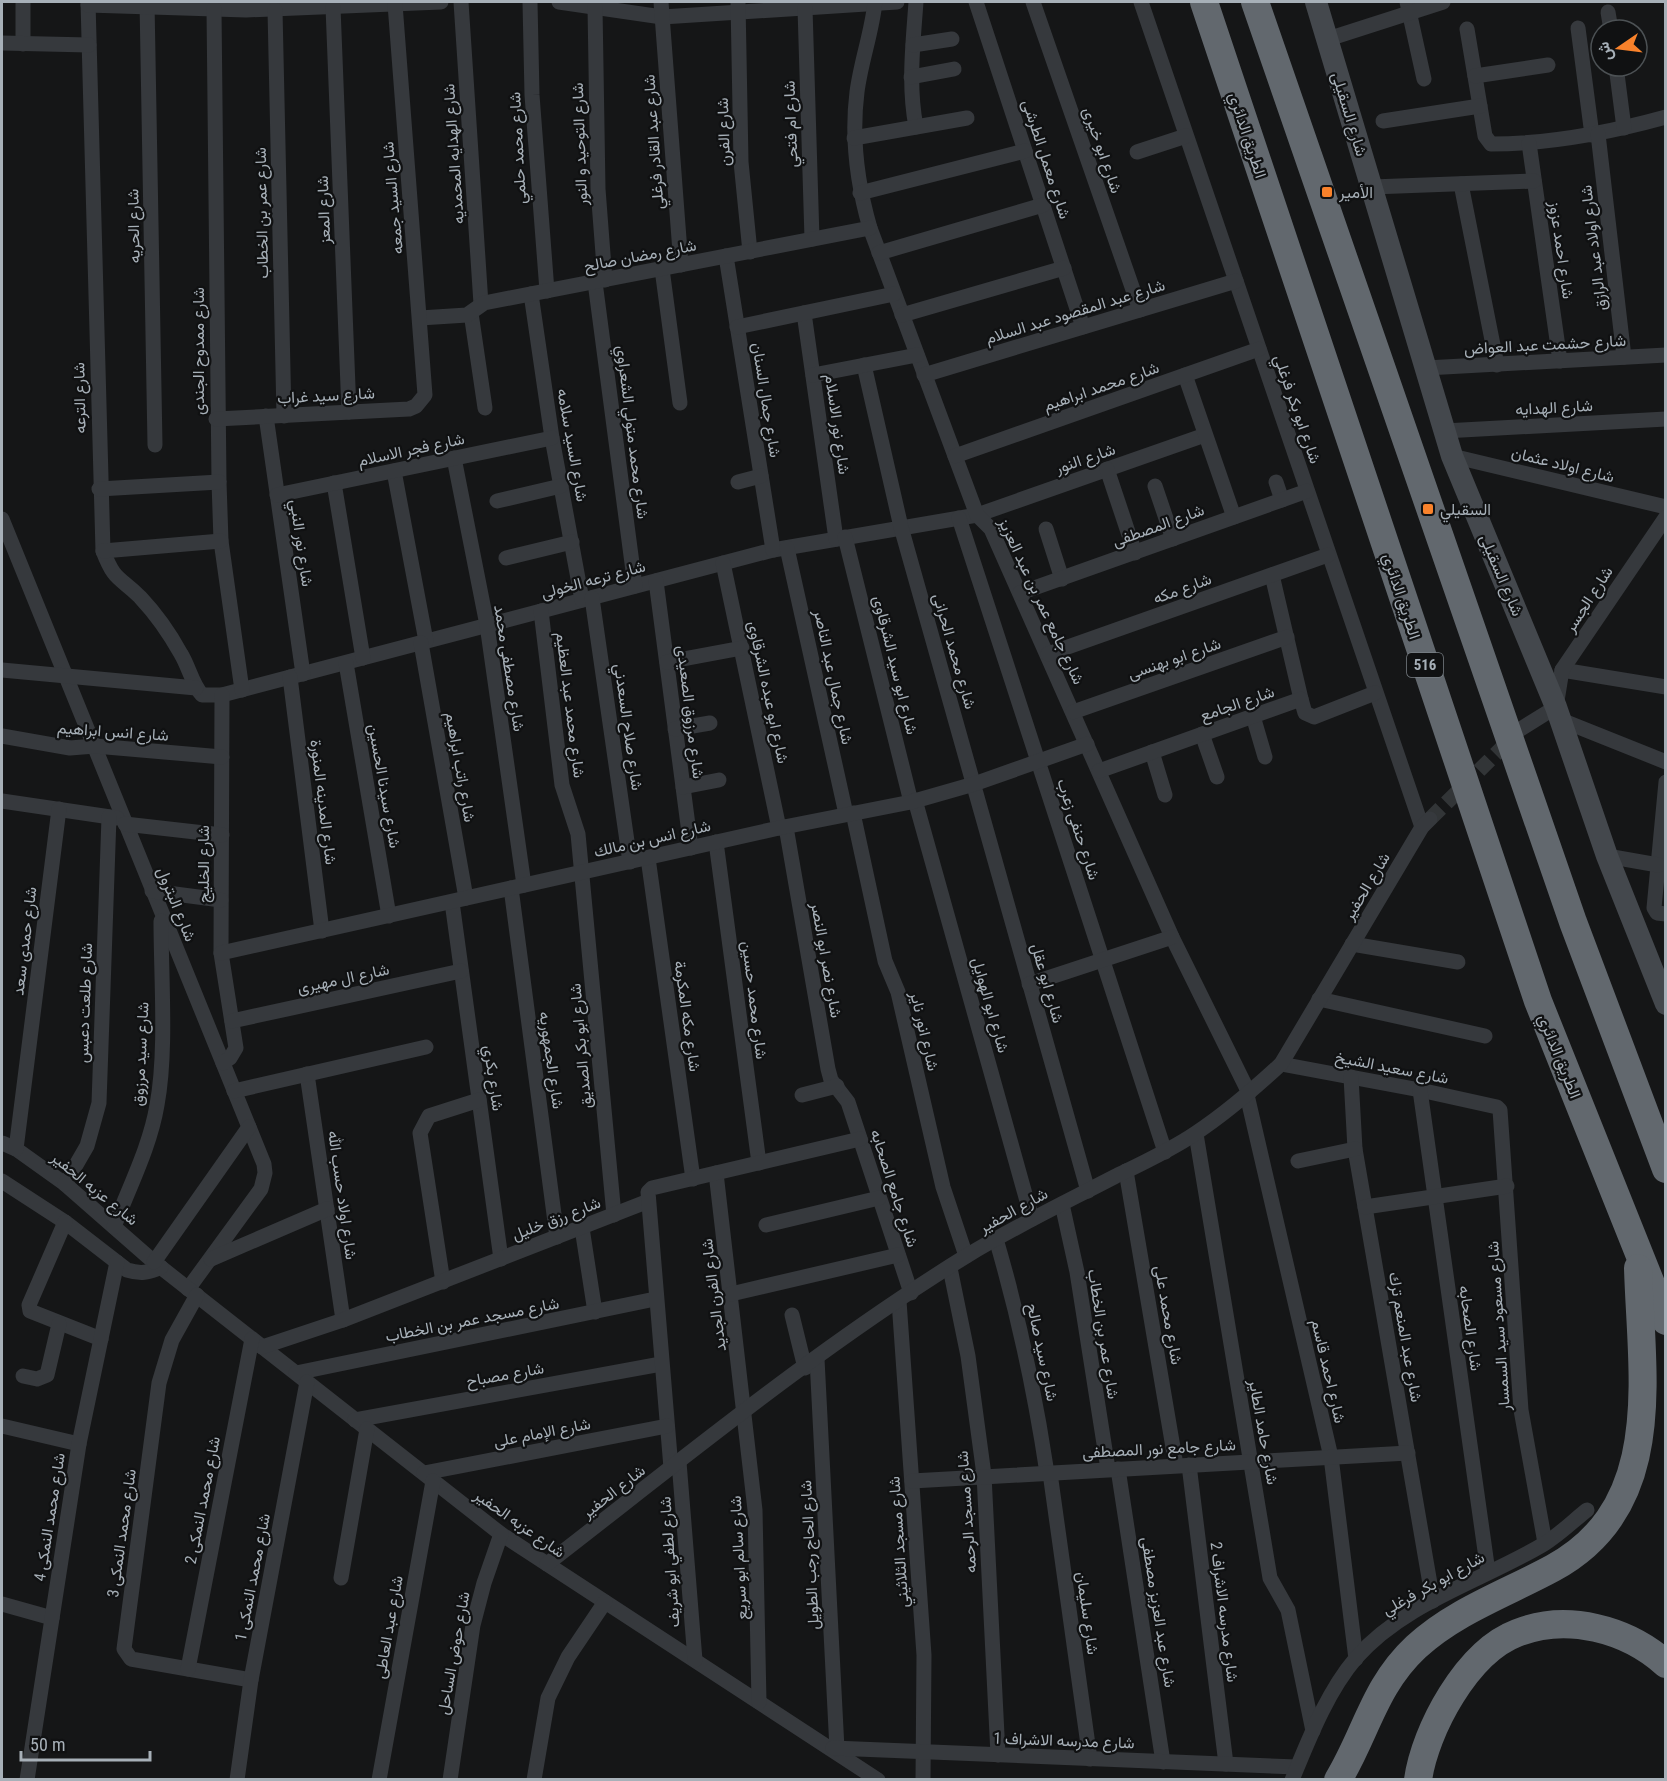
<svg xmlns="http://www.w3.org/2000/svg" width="1667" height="1781" font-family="'Roboto Condensed',Vazirmatn,sans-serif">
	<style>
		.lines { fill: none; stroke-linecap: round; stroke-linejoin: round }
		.street-tunnel { stroke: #323537; stroke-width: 15; stroke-dasharray: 15 8; stroke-linecap: butt }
		.street { stroke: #36393d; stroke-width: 15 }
		.secondary { stroke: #44484d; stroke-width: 22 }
		.highway { stroke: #62686e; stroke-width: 28 }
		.poi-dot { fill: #f9822b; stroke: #101112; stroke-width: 2 }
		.labels { text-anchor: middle; stroke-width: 4.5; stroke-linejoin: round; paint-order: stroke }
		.shield { fill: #101112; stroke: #7a8086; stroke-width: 1.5 }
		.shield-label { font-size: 15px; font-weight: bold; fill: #a7b0b8 }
		.street-label { font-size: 16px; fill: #a7b0b8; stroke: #101112 }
		.poi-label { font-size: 16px; fill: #a7b0b8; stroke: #101112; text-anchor: start }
	</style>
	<rect width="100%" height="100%" fill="#151617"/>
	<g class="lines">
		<path class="street-tunnel" d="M1430 819 1513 737"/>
		<g class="street">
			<path d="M23 2V44"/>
			<path d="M88 2 103 551C115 582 119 576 140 597 156 614 170 634 181 654 189 667 192 684 202 695H222L773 550 977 515 1205 435"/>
			<path d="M147 2 155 445"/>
			<path d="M461 2 481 304"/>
			<path d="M530 2 532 95 547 291"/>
			<path d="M559 2 662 17 897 2"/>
			<path d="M661 2 681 265"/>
			<path d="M738 2 741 162 750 252"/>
			<path d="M875 2C872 32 861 61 857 92 851 139 857 183 870 228L977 515 991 529 1172 937 1249 1093"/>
			<path d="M916 2C913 44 908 85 916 127"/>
			<path d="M976 2 1083 327"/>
			<path d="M1033 2 1140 310"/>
			<path d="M1141 2 1422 827"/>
			<path d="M1407 2 1424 79"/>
			<path d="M88 5 246 10 441 2"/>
			<path d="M333 7 349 412"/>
			<path d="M595 7 598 189 605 280"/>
			<path d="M805 8 812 239"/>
			<path d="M214 9 219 482 221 541 242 690"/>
			<path d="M275 10 284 416"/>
			<path d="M1608 12 1611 30"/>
			<path d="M1578 28 1592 135"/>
			<path d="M1467 29 1485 136 1491 144C1551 144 1608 133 1666 117"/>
			<path d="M1328 39 1443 2"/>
			<path d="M2 43 89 45"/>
			<path d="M913 45 952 39"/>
			<path d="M1616 66 1624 128"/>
			<path d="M1475 76 1548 65"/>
			<path d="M911 77 954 69"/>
			<path d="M1383 121 1480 106"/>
			<path d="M1598 134 1624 357"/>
			<path d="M854 138 967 118"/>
			<path d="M1529 143 1560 361"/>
			<path d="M1137 152 1186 136"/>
			<path d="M1461 184 1497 365"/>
			<path d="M1372 187 1534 181"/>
			<path d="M860 193 1025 151"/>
			<path d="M879 253 1043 205"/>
			<path d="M726 256 773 550"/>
			<path d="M662 269 680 403"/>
			<path d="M595 282 635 586"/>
			<path d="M531 294 552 438 582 600"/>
			<path d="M471 313 485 408"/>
			<path d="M804 313 836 539"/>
			<path d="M902 315 1064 268"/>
			<path d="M420 318 467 315 484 303 870 228"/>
			<path d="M737 327 894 294"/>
			<path d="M864 365 901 527 1088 1191"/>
			<path d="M1426 368 1666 355"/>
			<path d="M813 375 917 355"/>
			<path d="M924 375 1236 281"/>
			<path d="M1185 375 1234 517"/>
			<path d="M266 416 303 674"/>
			<path d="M216 419 409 409 416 406 425 395 395 4"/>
			<path d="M1444 431 1666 419"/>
			<path d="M955 456 1259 349"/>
			<path d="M1452 456 1666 507"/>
			<path d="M454 458 487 625 524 885"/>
			<path d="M1107 469 1135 553"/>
			<path d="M394 471 426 641"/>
			<path d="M738 482 761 476"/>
			<path d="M1276 482 1282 500"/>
			<path d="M334 483 363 658"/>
			<path d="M1155 486 1173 539"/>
			<path d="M99 489 219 482"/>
			<path d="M277 495 552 438"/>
			<path d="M497 501 561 486"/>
			<path d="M959 518 1165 1152"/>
			<path d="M2 519 264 1164 265 1173 261 1189 188 1289"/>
			<path d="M1046 529 1062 579"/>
			<path d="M845 537 911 802"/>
			<path d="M787 548 846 814"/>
			<path d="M103 551 221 541"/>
			<path d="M506 558 572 542"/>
			<path d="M723 563 779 828"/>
			<path d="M1272 575 1301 699"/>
			<path d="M656 581 691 848"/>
			<path d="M1020 593 1307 491"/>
			<path d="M592 598 630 862"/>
			<path d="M541 611 562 785 578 834 614 1215"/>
			<path d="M421 643 466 898"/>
			<path d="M1048 654 1328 555"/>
			<path d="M667 662 742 648"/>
			<path d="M346 663 389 916"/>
			<path d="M2 670 196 688"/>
			<path d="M1562 670 1666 687"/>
			<path d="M290 677 322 931"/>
			<path d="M222 695 221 953 236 1048 230 1058 223 1063"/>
			<path d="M1073 712 1287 637"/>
			<path d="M1253 716 1265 757"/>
			<path d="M1561 720 1666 762"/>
			<path d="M675 729 710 723"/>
			<path d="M1519 730 1556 707 1562 670 1666 517"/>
			<path d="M1202 734 1217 777"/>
			<path d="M2 736 70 748 95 746 222 757"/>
			<path d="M1152 752 1165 795"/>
			<path d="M1099 771 1301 699 1305 713 1314 717 1375 693"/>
			<path d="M1666 782 1654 908 1657 913 1666 914"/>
			<path d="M683 787 719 780"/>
			<path d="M915 800 1032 1219"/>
			<path d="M2 801 117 818"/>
			<path d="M853 813 885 961 898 992 943 1187 966 1256"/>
			<path d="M125 824 222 835"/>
			<path d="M786 827 828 1069 831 1080 848 1102 911 1293"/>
			<path d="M716 842 759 1163"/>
			<path d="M1607 856 1658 865"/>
			<path d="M648 858 693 1179"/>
			<path d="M511 888 557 1237"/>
			<path d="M152 891 221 900"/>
			<path d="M452 902 501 1259"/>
			<path d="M1352 944 1458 962"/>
			<path d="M221 953 779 828 911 802 974 784 1087 744"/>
			<path d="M1029 984 1172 937"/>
			<path d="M1319 999 1485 1036"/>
			<path d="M232 1021 461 971"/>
			<path d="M1281 1064 1420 1090 1497 1107 1500 1110 1521 1410 1545 1543"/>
			<path d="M307 1074 343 1320"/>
			<path d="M1351 1077 1355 1149 1433 1601"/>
			<path d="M1420 1090 1488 1572"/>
			<path d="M234 1091 426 1047"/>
			<path d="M802 1095 837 1086"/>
			<path d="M1247 1095 1331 1457 1356 1659"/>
			<path d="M1196 1134 1270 1578 1288 1610 1313 1731"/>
			<path d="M2 1143 16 1149 65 1184 154 1262 501 1534 878 1780"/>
			<path d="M16 1149 59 809"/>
			<path d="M1298 1161 1355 1149"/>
			<path d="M1126 1171 1176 1465"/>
			<path d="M716 1173 755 1510 759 1702"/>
			<path d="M2 1181 65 1222 127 1270C140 1274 149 1273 161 1267"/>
			<path d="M65 1184 87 1146 99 1103 109 817"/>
			<path d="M1062 1204 1077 1272 1108 1469"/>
			<path d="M1365 1207 1507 1186"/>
			<path d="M65 1222 29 1305 30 1311 101 1339"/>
			<path d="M766 1225 879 1198"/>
			<path d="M114 1227C129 1187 150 1147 157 1105 167 1051 161 978 161 921"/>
			<path d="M582 1228 595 1312"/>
			<path d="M996 1239C1019 1317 1035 1393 1047 1473"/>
			<path d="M211 1259 327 1209"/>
			<path d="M154 1262 249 1127"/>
			<path d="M950 1268 968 1356 984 1475 998 1755"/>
			<path d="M443 1282 420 1133 429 1116 479 1100"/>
			<path d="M731 1294 898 1255"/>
			<path d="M197 1295 172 1340 159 1383 124 1649 131 1659 251 1680"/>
			<path d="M899 1301 924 1655 923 1780"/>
			<path d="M792 1315 805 1368"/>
			<path d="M262 1347 343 1320 646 1202"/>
			<path d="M817 1359 837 1749"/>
			<path d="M296 1373 655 1299"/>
			<path d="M23 1376 37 1379 47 1375 59 1324"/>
			<path d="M355 1420 661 1364"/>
			<path d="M2 1426 79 1444"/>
			<path d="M679 1462 695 1660"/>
			<path d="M1189 1465 1226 1764"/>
			<path d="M671 1468 648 1192 652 1188 860 1139"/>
			<path d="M1118 1469 1163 1762"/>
			<path d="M424 1473 667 1426"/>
			<path d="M1050 1473 1090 1759"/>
			<path d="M912 1481 1408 1453"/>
			<path d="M547 1564C684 1458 820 1346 968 1255 1016 1226 1066 1202 1116 1176 1143 1163 1171 1150 1196 1133 1226 1113 1254 1089 1281 1064L1422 827 1430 819"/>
			<path d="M341 1578 367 1429"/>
			<path d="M2 1604 52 1618"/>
			<path d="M188 1669 252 1339"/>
			<path d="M833 1748 1297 1767"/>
			<path d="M27 1780 79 1444 117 1262"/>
			<path d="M237 1780 251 1680 307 1382"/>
			<path d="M379 1780 433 1481"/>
			<path d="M450 1780 473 1625 484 1583 501 1534"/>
			<path d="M534 1780 548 1698 568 1657 605 1602"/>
			<path d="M1292 1780C1309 1739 1327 1692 1356 1658 1405 1602 1482 1581 1544 1544 1559 1535 1573 1521 1587 1510"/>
		</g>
		<path class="secondary" d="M1316 2 1452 456 1556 707 1607 856 1666 1004"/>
		<g class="highway">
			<path d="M1204 2 1538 1001 1666 1321"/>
			<path d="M1255 2 1573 922 1666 1169"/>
			<path d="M1338 1780C1366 1734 1374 1686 1416 1647 1455 1611 1507 1593 1553 1568 1667 1506 1641 1375 1638 1268"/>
			<path d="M1418 1780C1425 1730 1467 1652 1517 1633 1567 1613 1627 1629 1666 1664"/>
		</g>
	</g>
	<g class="poi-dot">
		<rect x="1321" y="186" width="12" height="12" rx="3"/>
		<rect x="1422" y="503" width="12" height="12" rx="3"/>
	</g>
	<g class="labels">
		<rect class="shield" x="1407" y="653" width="36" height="24" rx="4.5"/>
		<g class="shield-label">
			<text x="1425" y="670">516</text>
		</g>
		<g class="street-label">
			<text transform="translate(1350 114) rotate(73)" y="6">شارع السقيلى</text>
			<text transform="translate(790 124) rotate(-92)" y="6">شارع ام فتحي</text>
			<text transform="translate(723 132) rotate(-92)" y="6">شارع الفرن</text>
			<text transform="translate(1248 135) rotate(72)" y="6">الطريق الدائري</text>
			<text transform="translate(653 142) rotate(-94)" y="6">شارع عبد القادر فرغلي</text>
			<text transform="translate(579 144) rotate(-92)" y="6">شارع التوحيد و النور</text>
			<text transform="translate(517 148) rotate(-93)" y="6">شارع محمد حلمي</text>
			<text transform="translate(1103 150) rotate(71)" y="6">شارع ابو خيرى</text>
			<text transform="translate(453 154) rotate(-94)" y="6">شارع الهدايه المحمديه</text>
			<text transform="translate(1047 159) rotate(72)" y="6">شارع معمل الطرشى</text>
			<text transform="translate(392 198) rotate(-95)" y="6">شارع السيد جمعه</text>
			<text transform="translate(323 210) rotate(-92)" y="6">شارع المعز</text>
			<text transform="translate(261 213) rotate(-91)" y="6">شارع عمر بن الخطاب</text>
			<text transform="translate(133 226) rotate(-91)" y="6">شارع الحريه</text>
			<text transform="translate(1593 248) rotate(-97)" y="6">شارع اولاد عبد الرازق</text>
			<text transform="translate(1562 250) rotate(82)" y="6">شارع احمد عزوز</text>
			<text transform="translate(640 255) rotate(-11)" y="6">شارع رمضان صالح</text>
			<text transform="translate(1075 311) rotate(-17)" y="6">شارع عبد المقصود عبد السلام</text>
			<text transform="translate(1545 344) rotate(-3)" y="6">شارع حشمت عبد العواض</text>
			<text transform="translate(198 351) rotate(-90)" y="6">شارع ممدوح الجندى</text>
			<text transform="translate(1101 386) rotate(-19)" y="6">شارع محمد ابراهيم</text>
			<text transform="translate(326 395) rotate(-3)" y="6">شارع سيد غراب</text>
			<text transform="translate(79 398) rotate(-91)" y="6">شارع الترعه</text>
			<text transform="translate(767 400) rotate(81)" y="6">شارع جمال السنان</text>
			<text transform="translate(1554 407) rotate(-3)" y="6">شارع الهدايه</text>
			<text transform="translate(1298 409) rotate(71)" y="6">شارع ابو بكر فرغلي</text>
			<text transform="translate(838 424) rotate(82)" y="6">شارع نور الاسلام</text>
			<text transform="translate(633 432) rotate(83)" y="6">شارع محمد متولي الشعراوي</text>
			<text transform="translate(573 445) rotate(80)" y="6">شارع السيد سلامه</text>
			<text transform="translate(411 449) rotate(-12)" y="6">شارع فجر الاسلام</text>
			<text transform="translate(1085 458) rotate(-19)" y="6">شارع النور</text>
			<text transform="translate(1563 464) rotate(14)" y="6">شارع اولاد عثمان</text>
			<text transform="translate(1158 525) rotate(-20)" y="6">شارع المصطفى</text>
			<text transform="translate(302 543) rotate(82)" y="6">شارع نور النبي</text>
			<text transform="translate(1502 575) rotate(67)" y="6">شارع السقيلى</text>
			<text transform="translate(593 579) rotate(-15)" y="6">شارع ترعه الخولى</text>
			<text transform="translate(1182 588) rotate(-20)" y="6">شارع مكه</text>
			<text transform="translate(1402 596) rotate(72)" y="6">الطريق الدائري</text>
			<text transform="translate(1588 599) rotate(-57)" y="6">شارع الجسر</text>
			<text transform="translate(1042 601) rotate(65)" y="6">شارع جامع عمر بن عبد العزيز</text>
			<text transform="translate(955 651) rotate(74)" y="6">شارع محمد الحرانى</text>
			<text transform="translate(1174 658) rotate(-19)" y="6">شارع ابو بهنسى</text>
			<text transform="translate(896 665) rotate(76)" y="6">شارع ابو سيد الشرقاوى</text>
			<text transform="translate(510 668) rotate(81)" y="6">شارع مصطفى محمد</text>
			<text transform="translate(834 677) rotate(78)" y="6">شارع جمال عبد الناصر</text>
			<text transform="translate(769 692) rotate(78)" y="6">شارع ابو عبده الشرقاوى</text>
			<text transform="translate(1237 703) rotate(-19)" y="6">شارع الجامع</text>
			<text transform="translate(571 705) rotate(83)" y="6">شارع محمد عبد العظيم</text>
			<text transform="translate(691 712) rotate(83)" y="6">شارع مرزوق الصعيدى</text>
			<text transform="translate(629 727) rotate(82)" y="6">شارع صلاح السعدني</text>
			<text transform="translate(113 731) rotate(4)" y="6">شارع انس ابراهيم</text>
			<text transform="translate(461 767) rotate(80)" y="6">شارع راتب ابراهيم</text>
			<text transform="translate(385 786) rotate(80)" y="6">شارع سيدنا الحسين</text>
			<text transform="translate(324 802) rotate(83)" y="6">شارع المدينه المنورة</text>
			<text transform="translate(1079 829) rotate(72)" y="6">شارع حنفى زعرب</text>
			<text transform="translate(652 838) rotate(-13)" y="6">شارع انس بن مالك</text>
			<text transform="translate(203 864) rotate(-90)" y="6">شارع الخليج</text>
			<text transform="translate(1366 886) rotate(-59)" y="6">شارع الحفير</text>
			<text transform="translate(177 904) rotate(68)" y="6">شارع البترول</text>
			<text transform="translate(24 941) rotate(-83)" y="6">شارع حمدى سعد</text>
			<text transform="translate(827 960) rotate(80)" y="6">شارع نصر ابو النصر</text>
			<text transform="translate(343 978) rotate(-12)" y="6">شارع ال مهيرى</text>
			<text transform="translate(1048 983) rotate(74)" y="6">شارع ابو عقل</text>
			<text transform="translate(755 1000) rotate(83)" y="6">شارع محمد حسين</text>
			<text transform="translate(84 1003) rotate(-88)" y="6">شارع طلعت دعبس</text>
			<text transform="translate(991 1005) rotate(74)" y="6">شارع ابو الهوايل</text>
			<text transform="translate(688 1016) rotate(82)" y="6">شارع مكه المكرمة</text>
			<text transform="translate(925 1031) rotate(77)" y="6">شارع انور ناير</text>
			<text transform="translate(580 1046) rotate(-95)" y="6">شارع ابو بكر الصديق</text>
			<text transform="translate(140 1054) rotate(-87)" y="6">شارع سيد مرزوق</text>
			<text transform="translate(1560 1056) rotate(68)" y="6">الطريق الدائري</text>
			<text transform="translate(552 1060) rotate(82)" y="6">شارع الجمهوريه</text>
			<text transform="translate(1392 1067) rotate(11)" y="6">شارع سعيد الشيخ</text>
			<text transform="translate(494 1078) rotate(82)" y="6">شارع بكري</text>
			<text transform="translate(95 1188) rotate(39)" y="6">شارع عزبه الحفير</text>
			<text transform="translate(895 1188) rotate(72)" y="6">شارع جامع الصحابه</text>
			<text transform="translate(343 1195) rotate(82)" y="6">شارع اولاد حسب الله</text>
			<text transform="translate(1013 1210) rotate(-29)" y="6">شارع الحفير</text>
			<text transform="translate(556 1218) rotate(-21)" y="6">شارع رزق خليل</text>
			<text transform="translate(713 1295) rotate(-97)" y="6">شارع الفرن الجديد</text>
			<text transform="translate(1169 1315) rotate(80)" y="6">شارع محمد على</text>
			<text transform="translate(472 1319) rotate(-11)" y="6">شارع مسجد عمر بن الخطاب</text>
			<text transform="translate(1498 1326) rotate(-94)" y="6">شارع مسعود سيد السمسار</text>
			<text transform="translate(1471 1328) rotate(82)" y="6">شارع الصحابه</text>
			<text transform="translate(1104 1334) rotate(81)" y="6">شارع عمر بن الخطاب</text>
			<text transform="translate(1406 1337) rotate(80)" y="6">شارع عبد المنعم ترك</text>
			<text transform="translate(1043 1352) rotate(78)" y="6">شارع سيد صالح</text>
			<text transform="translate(1329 1371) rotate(77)" y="6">شارع احمد قاسم</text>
			<text transform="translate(505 1374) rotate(-10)" y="6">شارع مصباح</text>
			<text transform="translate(542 1432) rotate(-11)" y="6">شارع الإمام على</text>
			<text transform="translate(1264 1432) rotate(80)" y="6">شارع حامد الطاير</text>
			<text transform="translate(1159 1448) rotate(-3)" y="6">شارع جامع نور المصطفى</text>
			<text transform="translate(613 1491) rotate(-38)" y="6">شارع الحفير</text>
			<text transform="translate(202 1500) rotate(-79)" y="6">شارع محمد النمكى 2</text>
			<text transform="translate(966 1512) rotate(-94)" y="6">شارع مسجد الرحمه</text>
			<text transform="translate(49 1517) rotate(-81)" y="6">شارع محمد النمكى 4</text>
			<text transform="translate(520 1523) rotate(35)" y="6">شارع عزبه الحفير</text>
			<text transform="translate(121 1533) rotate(-82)" y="6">شارع محمد النمكى 3</text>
			<text transform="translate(898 1542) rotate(-94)" y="6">شارع مسجد الثلاثيني</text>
			<text transform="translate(809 1555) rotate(-93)" y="6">شارع الحاج رجب الطويل</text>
			<text transform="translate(738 1558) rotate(-93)" y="6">شارع سالم ابو سريع</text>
			<text transform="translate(669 1562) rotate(-94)" y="6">شارع لطفي ابو شريف</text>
			<text transform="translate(252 1577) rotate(-79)" y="6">شارع محمد النمكى 1</text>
			<text transform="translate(1433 1583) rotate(-29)" y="6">شارع ابو بكر فرغلي</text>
			<text transform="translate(1159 1612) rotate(81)" y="6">شارع عبد العزيز مصطفى</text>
			<text transform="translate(1225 1612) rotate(83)" y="6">شارع مدرسه الاشراف 2</text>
			<text transform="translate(1088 1613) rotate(82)" y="6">شارع سليمان</text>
			<text transform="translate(388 1627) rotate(-80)" y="6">شارع عبد العاطى</text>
			<text transform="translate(453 1653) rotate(-80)" y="6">شارع حوض الساحل</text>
			<text transform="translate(1064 1740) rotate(2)" y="6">شارع مدرسه الاشراف 1</text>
		</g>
		<g class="poi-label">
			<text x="1339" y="198">الأمير</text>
			<text x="1440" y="515">السقيلي</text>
		</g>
	</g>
	<rect width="1667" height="1781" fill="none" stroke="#a7b0b8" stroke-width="6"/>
	<g transform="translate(1619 48) rotate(256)"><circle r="28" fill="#101112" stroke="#4c5154" stroke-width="1.5"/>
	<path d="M0-4.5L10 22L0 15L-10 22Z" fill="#f9822b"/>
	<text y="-9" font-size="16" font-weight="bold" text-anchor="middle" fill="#a7b0b8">ش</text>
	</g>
	<path d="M21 1751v9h129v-9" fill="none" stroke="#a7b0b8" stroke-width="3"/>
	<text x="30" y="1751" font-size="18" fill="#a7b0b8" stroke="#101112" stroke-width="4.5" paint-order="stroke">50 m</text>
</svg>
